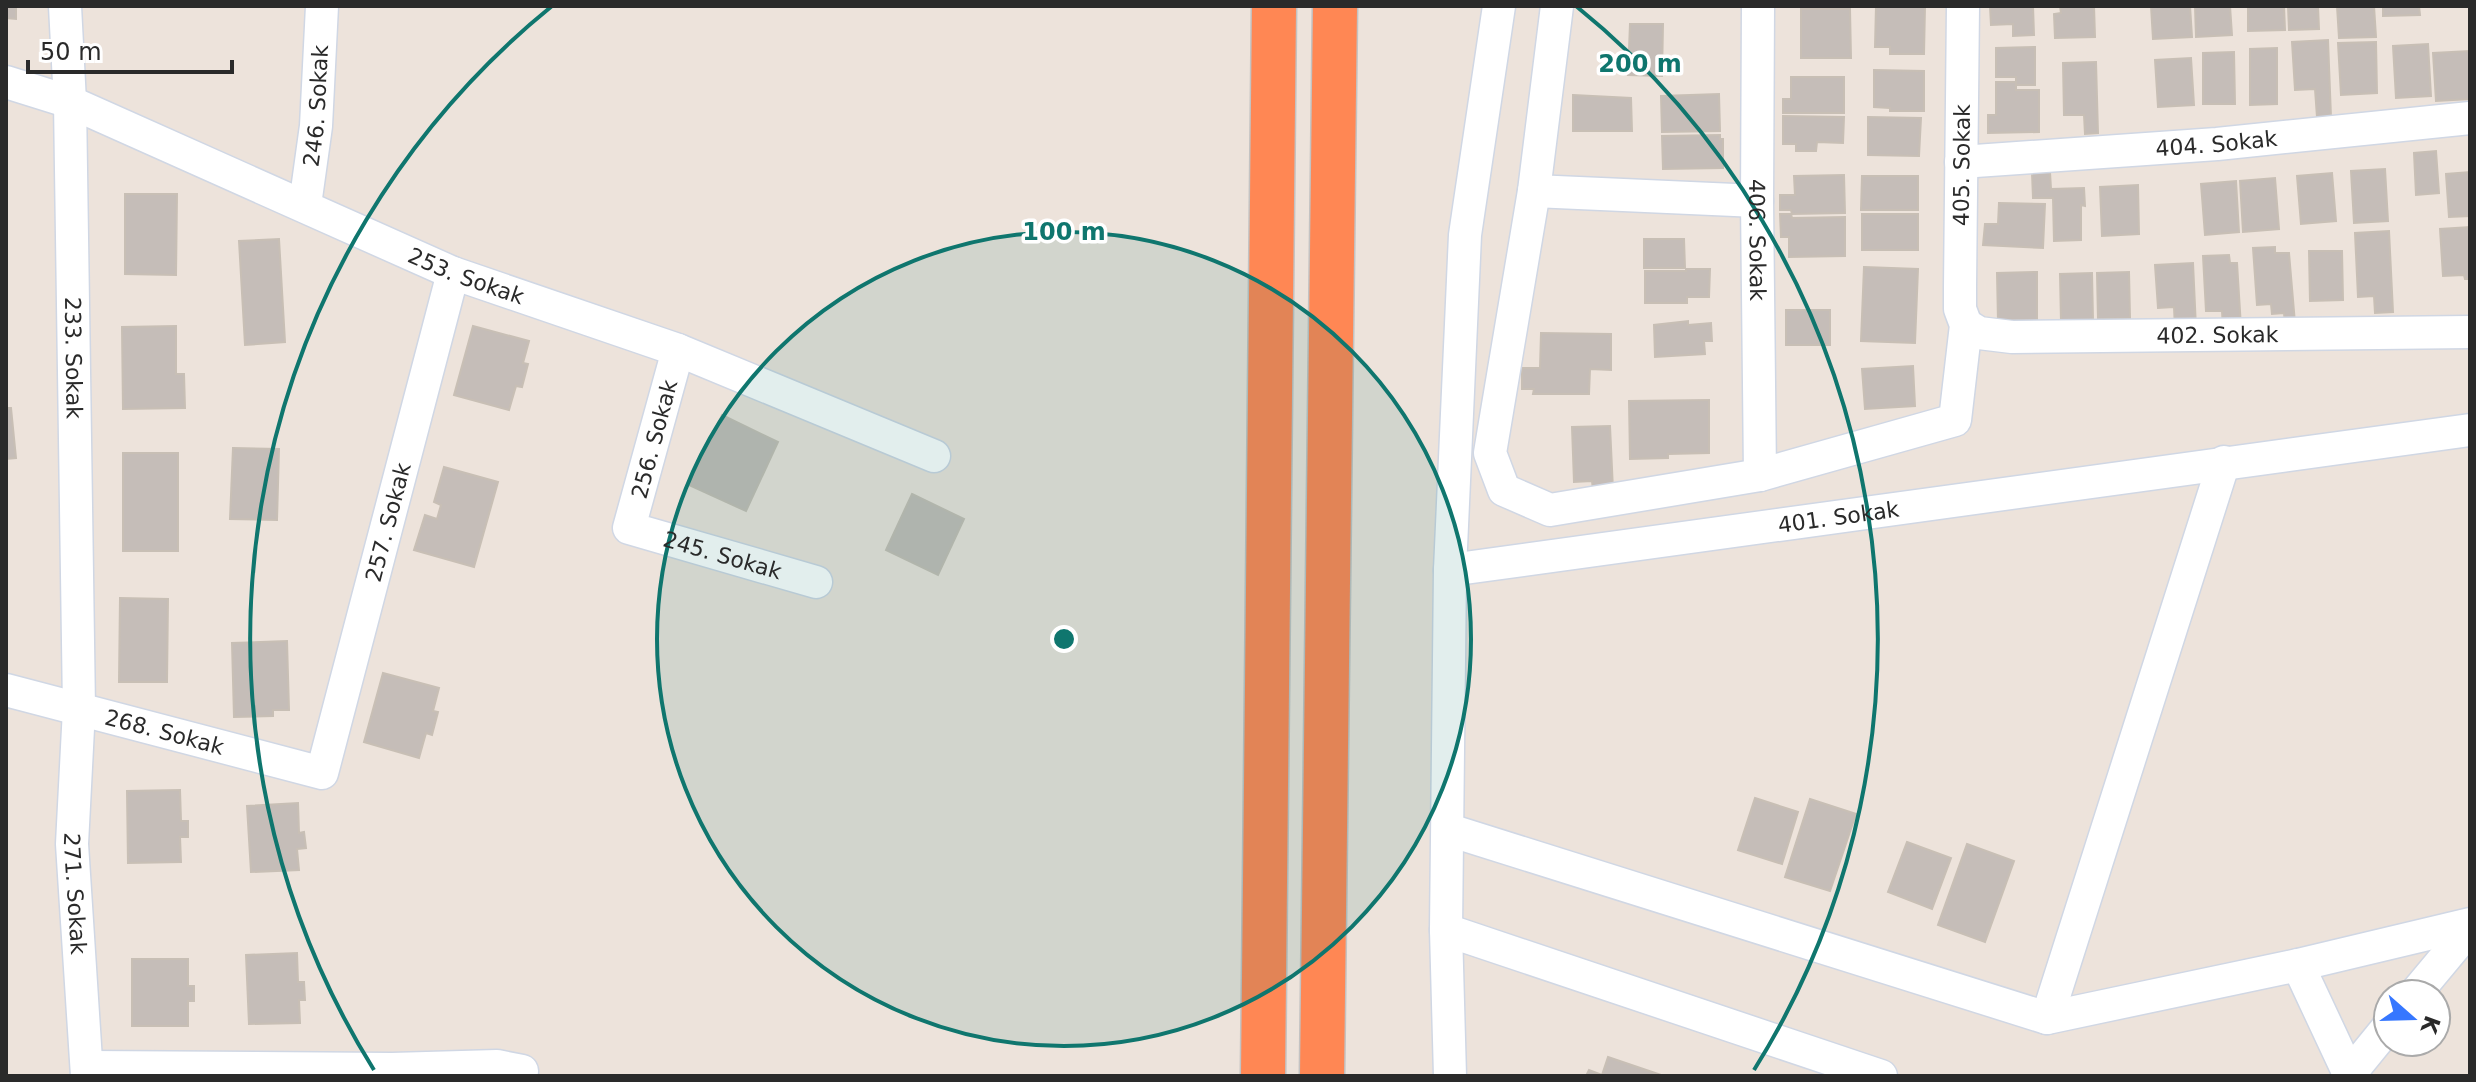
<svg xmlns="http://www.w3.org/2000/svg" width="2476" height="1082" font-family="'DejaVu Sans',sans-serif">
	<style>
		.building { fill: #c5bdb8; stroke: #c8bfb5; stroke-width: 2 }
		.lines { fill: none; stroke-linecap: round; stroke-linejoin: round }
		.street-casing { stroke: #d0d7e4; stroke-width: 35 }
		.highway-casing { stroke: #c3c3c3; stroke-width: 47 }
		.street { stroke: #fff; stroke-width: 32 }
		.highway { stroke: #ff8754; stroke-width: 44 }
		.ring { fill: none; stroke: #0f766e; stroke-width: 4 }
		.labels { text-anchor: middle; stroke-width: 7; stroke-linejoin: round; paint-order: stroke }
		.street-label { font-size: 22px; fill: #2a2a2a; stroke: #fff }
		.centre { fill: #0f766e; stroke: #fff; stroke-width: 4 }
		.ring-label { font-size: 24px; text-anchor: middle; font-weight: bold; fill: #0f766e; stroke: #fff; stroke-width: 7; stroke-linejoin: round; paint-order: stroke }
	</style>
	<rect width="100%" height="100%" fill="#ede3db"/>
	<g class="building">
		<path d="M6 6H16V19L6 18Z"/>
		<path d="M1876 6H1925L1924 54H1890V47H1875Z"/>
		<path d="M1990 6H2033L2034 35 2013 36V24L1991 25Z"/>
		<path d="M2060 6H2094L2095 37 2055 38 2054 14 2061 13Z"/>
		<path d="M2151 6H2190L2192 37 2153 39Z"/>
		<path d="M2195 6H2230L2232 35 2196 37Z"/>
		<path d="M2248 6H2284L2285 30 2248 31Z"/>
		<path d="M2288 6H2318L2319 29 2289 30Z"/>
		<path d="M2337 6H2374L2376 37 2339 38Z"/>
		<path d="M2383 6H2419L2420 15 2383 16Z"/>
		<path d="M1801 9H1850L1851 58H1801Z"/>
		<path d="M1630 24H1663L1662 76 1628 75Z"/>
		<path d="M2328 40 2331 117H2317L2315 89 2295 90 2292 42Z"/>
		<path d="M2376 42 2377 93 2341 95 2338 43Z"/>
		<path d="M2428 44 2431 96 2396 98 2393 46Z"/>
		<path d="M2035 47V85H2016V77H1996V48Z"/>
		<path d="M2277 48V104L2250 105V49Z"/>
		<path d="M2470 51V99L2436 101 2433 53Z"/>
		<path d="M2234 52 2235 104H2203V53Z"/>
		<path d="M2191 58 2194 105 2158 107 2155 60Z"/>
		<path d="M2096 62 2098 133 2085 134 2084 115H2064L2063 63Z"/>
		<path d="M1874 70 1924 71V111H1890V108L1874 107Z"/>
		<path d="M1791 77H1844V113H1783V99H1791Z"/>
		<path d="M1996 82H2016V90H2039V132L1988 133V115H1996Z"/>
		<path d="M1719 94 1720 131 1662 132 1661 96Z"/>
		<path d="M1573 95 1631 98 1632 131H1573Z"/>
		<path d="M1783 116 1844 117 1843 143 1817 142 1816 151H1796V144H1783Z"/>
		<path d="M1868 117 1921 118 1919 156 1868 155Z"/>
		<path d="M1720 135V139H1723V168L1663 169 1662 136Z"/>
		<path d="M2436 151 2439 193 2416 195 2414 153Z"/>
		<path d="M2385 169 2388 221 2354 223 2351 171Z"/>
		<path d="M2050 172 2051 189 2084 188 2085 206 2081 205V240L2054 241 2053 198H2033L2032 173Z"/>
		<path d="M2470 172V216L2449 217 2446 174Z"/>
		<path d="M2332 173 2336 221 2301 224 2297 176Z"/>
		<path d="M1844 175 1845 213 1792 214 1791 210H1780V195H1795L1794 176Z"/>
		<path d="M1862 176H1918V210H1861Z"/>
		<path d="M2275 178 2279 229 2243 232 2240 181Z"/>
		<path d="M2236 181 2239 232 2205 235 2201 184Z"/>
		<path d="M2138 185 2139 234 2102 236 2100 187Z"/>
		<path d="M125 194H177L176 275 125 274Z"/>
		<path d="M1999 203 2045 204 2043 248 1983 245 1985 224H1998Z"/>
		<path d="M1780 214H1791L1792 218 1845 217V256L1789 257V237H1781Z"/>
		<rect x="1862" y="214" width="56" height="36"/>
		<path d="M2470 227V279H2465L2464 275 2443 276 2440 229Z"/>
		<path d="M2389 231 2393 312 2375 313 2374 296 2358 297 2355 233Z"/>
		<path d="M279 239 285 342 245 345 239 241Z"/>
		<path d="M1644 239H1684L1685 268H1644Z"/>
		<path d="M2275 247V253H2289L2295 323 2285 324 2284 313 2272 314 2271 304 2257 305 2253 248Z"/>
		<path d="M2309 251H2342L2343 300 2310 301Z"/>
		<path d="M2229 255 2230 263H2237L2241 327 2223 328 2222 311H2206L2203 256Z"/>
		<path d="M2193 263 2196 328 2175 329 2174 307 2158 308 2155 265Z"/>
		<path d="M1864 267 1918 269 1915 343 1861 341Z"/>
		<path d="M1686 269H1710L1709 297H1687V303H1645V271H1686Z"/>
		<path d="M2037 272V320L1998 321 1997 273Z"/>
		<path d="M2129 272 2130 318 2098 319 2097 273Z"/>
		<path d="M2092 273 2093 320 2061 321 2060 274Z"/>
		<rect x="1786" y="310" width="44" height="35"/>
		<path d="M1688 321V325L1711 323 1712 341H1704L1705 354 1655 357 1654 325Z"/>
		<path d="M176 326V374H184L185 408 123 409 122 327Z"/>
		<path d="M473 326 529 341 523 363 528 364 522 387 516 386 509 410 454 395Z"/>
		<path d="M1541 333 1611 334V370L1590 369 1589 394H1533L1534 389H1522V368H1540Z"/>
		<path d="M1913 366 1915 406 1865 409 1862 369Z"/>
		<path d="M1709 400V453L1668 454V458L1630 459 1629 401Z"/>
		<path d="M6 408H11L16 458 6 459Z"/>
		<path d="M722 415 778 442 746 511 689 485Z"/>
		<path d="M1610 426 1613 490H1593L1592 481 1574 482 1572 427Z"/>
		<path d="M233 448 279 449 277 520 230 519Z"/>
		<rect x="123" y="453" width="55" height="98"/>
		<path d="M444 467 498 482 474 567 414 550 425 515 437 519 441 505 434 502Z"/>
		<path d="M912 494 964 519 938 575 886 550Z"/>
		<path d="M120 598 168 599 167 682H119Z"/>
		<path d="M287 641 289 710H273V716L234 717 232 643Z"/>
		<path d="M383 673 439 688 433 711 438 712 432 735 426 733 419 758 364 742Z"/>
		<path d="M180 790 181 821H188V837H180L181 862 128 863 127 791Z"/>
		<path d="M1755 798 1798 812 1782 864 1738 850Z"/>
		<path d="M1810 799 1856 814 1830 891 1785 877Z"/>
		<path d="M298 803 299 833 304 832 306 848 297 849 299 870 251 872 247 806Z"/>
		<path d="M1907 842 1951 858 1932 909 1888 892Z"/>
		<path d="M1967 844 2014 861 1985 942 1938 925Z"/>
		<path d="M297 953 298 982H304L305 1000H299L300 1023 249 1024 246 955Z"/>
		<path d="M132 959H188V986H194V1001H188V1026H132Z"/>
		<path d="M1608 1057 1664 1076H1586L1589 1070 1602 1075Z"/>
	</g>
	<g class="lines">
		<g class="street-casing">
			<g id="street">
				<path id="s1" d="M65 6 70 102 79 709 72 844 87 1076"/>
				<path id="s2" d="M1557 6 1534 191 1490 453 1504 490 1550 510 1760 475 1955 420 1966 325 1960 309V287L1963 6"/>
				<path id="s3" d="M1758 6 1757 201 1760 475"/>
				<path id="s4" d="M6 82 70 102 453 273 678 350 934 456"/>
				<path id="s5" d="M1961 162 2217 144 2470 118"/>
				<path d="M1534 191 1757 201"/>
				<path id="s6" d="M305 205 316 126 322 6"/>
				<path id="s7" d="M1966 325 1979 333 2012 337 2470 332"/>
				<path id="s8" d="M678 350 629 528 816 582"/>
				<path id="s9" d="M1450 570 2470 430"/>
				<path id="s10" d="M6 690 322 773 453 273"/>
				<path d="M1449 830 2047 1018 2298 965 2470 924"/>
				<path d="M1446 930 1881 1076"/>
				<path d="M2298 965 2349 1074"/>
				<path d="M2415 994 2470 928"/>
				<path d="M2047 1018 2224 462"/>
				<path d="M87 1067 392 1069 497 1066 522 1071"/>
				<path d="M1450 1076 1446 930 1450 570 1465 235 1499 6"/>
				<path d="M2348 1076 2388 1027"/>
			</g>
		</g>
		<g class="highway-casing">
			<g id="highway">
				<path d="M1263 1076 1274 6"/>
				<path d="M1322 1076 1335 6"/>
			</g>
		</g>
		<use href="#street" class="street"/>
		<use href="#highway" class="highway"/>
	</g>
	<circle cx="1064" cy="639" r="407" fill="#0f766e" fill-opacity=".12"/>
	<g class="ring">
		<circle cx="1064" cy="639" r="407"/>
		<path d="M374 1070A814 814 0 0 1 552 6M1576 6A814 814 0 0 1 1754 1070"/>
	</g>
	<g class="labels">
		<g class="street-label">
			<text dy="8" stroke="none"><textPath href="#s6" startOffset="100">246. Sokak</textPath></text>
			<text dy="8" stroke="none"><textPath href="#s5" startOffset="256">404. Sokak</textPath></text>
			<text dy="8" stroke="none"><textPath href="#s2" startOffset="1214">405. Sokak</textPath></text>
			<text dy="8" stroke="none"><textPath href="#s3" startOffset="234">406. Sokak</textPath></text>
			<text dy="8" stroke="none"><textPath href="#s4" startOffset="500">253. Sokak</textPath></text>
			<text dy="8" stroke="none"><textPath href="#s7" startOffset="254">402. Sokak</textPath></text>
			<text dy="8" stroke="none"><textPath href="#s1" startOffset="352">233. Sokak</textPath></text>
			<text transform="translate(654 439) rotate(-75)" y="8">256. Sokak</text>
			<text dy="8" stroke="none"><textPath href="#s9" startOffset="392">401. Sokak</textPath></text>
			<text dy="8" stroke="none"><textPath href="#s10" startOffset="586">257. Sokak</textPath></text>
			<text dy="8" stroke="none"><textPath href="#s8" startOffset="282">245. Sokak</textPath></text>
			<text dy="8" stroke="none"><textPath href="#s10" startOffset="164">268. Sokak</textPath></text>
			<text dy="8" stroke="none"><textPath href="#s1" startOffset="888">271. Sokak</textPath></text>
		</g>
	</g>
	<circle cx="1064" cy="639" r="12" class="centre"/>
	<g class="ring-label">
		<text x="1640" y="72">200 m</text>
		<text x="1064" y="240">100 m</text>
	</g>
	<rect width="2476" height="1082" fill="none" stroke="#2a2a2a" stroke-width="16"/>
	<g transform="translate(2412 1018) rotate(110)"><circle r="38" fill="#ffffff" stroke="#aaaaaa" stroke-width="2"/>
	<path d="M0-6L14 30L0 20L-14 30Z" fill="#3677ff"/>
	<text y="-12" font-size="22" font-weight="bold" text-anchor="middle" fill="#2a2a2a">K</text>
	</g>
	<path d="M28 60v12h204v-12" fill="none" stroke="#2a2a2a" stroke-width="4"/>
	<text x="40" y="60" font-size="24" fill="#2a2a2a" stroke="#ffffff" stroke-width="6" paint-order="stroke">50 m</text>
</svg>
